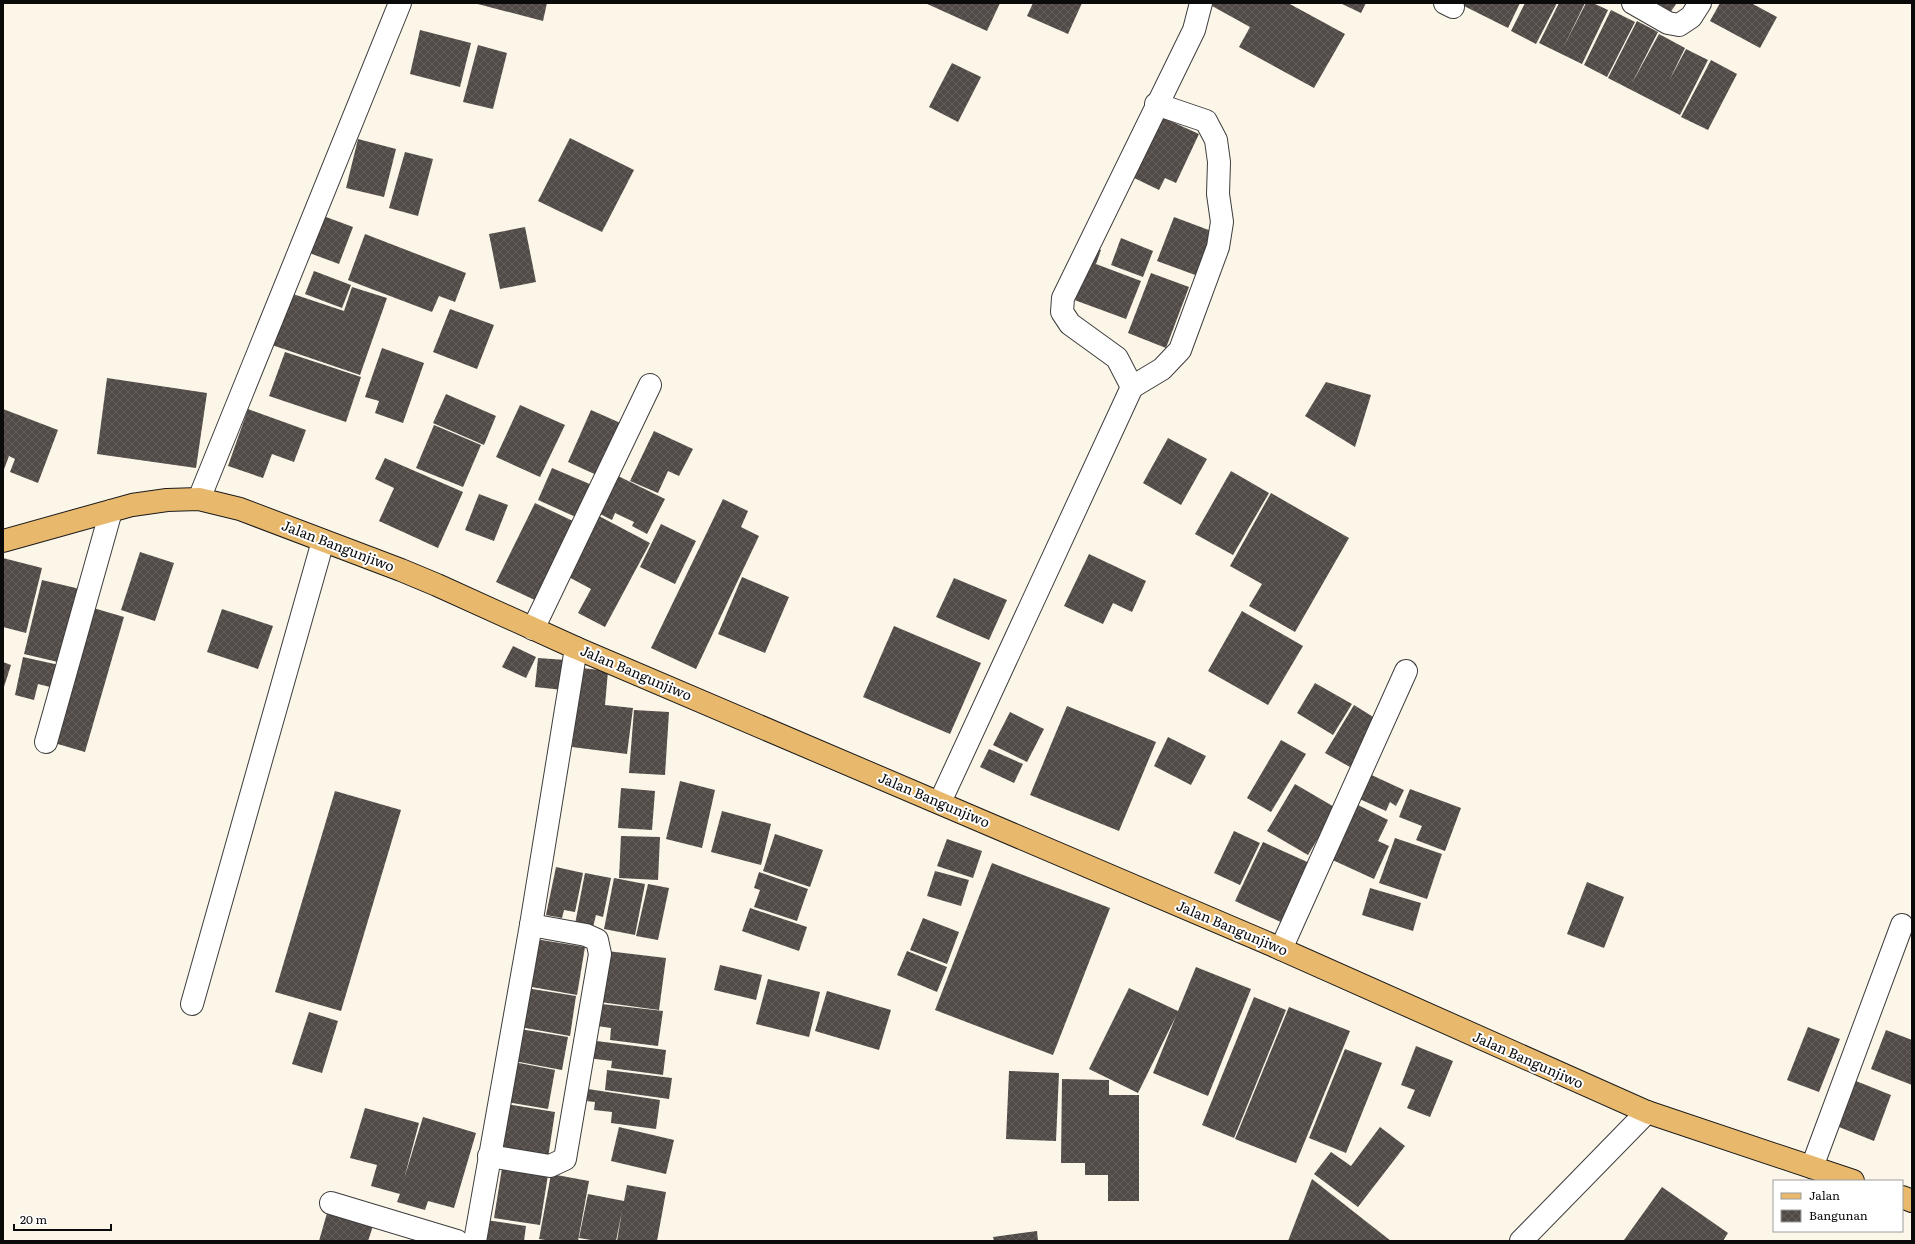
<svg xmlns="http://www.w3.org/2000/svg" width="1915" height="1244" font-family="Literata,serif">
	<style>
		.building { fill: url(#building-cross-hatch) }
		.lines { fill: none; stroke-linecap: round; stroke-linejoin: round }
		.minor-casing { stroke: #3d3d3d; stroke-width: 24 }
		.major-casing { stroke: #1b1b1b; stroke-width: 24 }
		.minor { stroke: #fff; stroke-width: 22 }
		.major { stroke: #e8b86d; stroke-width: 22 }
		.labels { text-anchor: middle; stroke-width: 4; stroke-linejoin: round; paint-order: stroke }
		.street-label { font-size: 14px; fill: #0a0a0a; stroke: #fff }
	</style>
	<defs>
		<pattern id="building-cross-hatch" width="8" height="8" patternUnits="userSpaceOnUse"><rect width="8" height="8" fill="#514a47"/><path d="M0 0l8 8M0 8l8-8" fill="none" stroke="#65605d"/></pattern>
	</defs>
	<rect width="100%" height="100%" fill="#fcf6e9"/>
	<g class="building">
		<path d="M474 3H547L543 21Z"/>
		<path d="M925 3H1000L987 31Z"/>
		<path d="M1033 3H1082L1068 34 1027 16Z"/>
		<path d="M1213 3H1288L1345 34 1314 88 1239 47 1250 27 1212 6Z"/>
		<path d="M1340 3H1366L1361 13Z"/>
		<path d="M1458 3H1520L1508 28Z"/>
		<path d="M1525 3H1557L1536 44 1511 31Z"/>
		<path d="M1559 3H1585L1563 48 1586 3H1593L1608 10 1582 64 1539 43Z"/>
		<path d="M1653 3H1677L1669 14Z"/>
		<path d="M1720 3H1751L1777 17 1760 48 1710 21Z"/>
		<path d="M1611 10 1635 22 1607 77 1584 65Z"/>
		<path d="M1637 21 1658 32 1631 85 1659 34 1685 48 1669 81 1686 49 1708 60 1680 115 1608 78Z"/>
		<path d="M420 30 471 43 460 87 410 74Z"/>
		<path d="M478 45 507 53 493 109 463 102Z"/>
		<path d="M1711 60 1737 74 1708 130 1681 117Z"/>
		<path d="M952 63 981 77 958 122 929 107Z"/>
		<path d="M1157 115 1199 134 1176 183 1165 178 1159 190 1128 175Z"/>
		<path d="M570 138 634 170 602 232 538 201Z"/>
		<path d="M358 139 396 149 384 197 346 188Z"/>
		<path d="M405 152 433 159 418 216 389 208Z"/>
		<path d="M318 214 353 227 339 264 304 251Z"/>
		<path d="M1174 217 1214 232 1198 276 1157 261Z"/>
		<path d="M525 227 536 282 500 289 489 234Z"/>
		<path d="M365 234 466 273 455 302 439 296 432 312 348 280Z"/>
		<path d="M1121 238 1153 251 1143 277 1111 265Z"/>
		<path d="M1089 245 1101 250 1096 264 1141 281 1126 319 1069 298Z"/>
		<path d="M314 271 351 285 342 308 305 294Z"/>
		<path d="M1151 273 1189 287 1166 348 1128 333Z"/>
		<path d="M352 287 387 298 360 375 272 345 290 293 344 311Z"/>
		<path d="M450 309 494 325 477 369 433 352Z"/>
		<path d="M382 348 424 363 403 423 375 413 379 401 365 397Z"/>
		<path d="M285 352 361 377 346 422 269 396Z"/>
		<path d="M107 378 207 393 196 468 97 454Z"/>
		<path d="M1326 382 1371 395 1355 447 1305 416Z"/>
		<path d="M446 394 496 416 484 445 433 423Z"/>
		<path d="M520 405 565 425 540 477 496 457Z"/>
		<path d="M3 409 58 430 38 483 10 472 15 459 9 456 3 472Z"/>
		<path d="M248 409 306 430 294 462 272 454 263 478 228 466Z"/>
		<path d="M591 410 625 425 601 477 568 462Z"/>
		<path d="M434 425 481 445 463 487 416 468Z"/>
		<path d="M654 431 693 449 679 476 668 471 658 493 630 481Z"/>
		<path d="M1168 438 1207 459 1181 505 1143 483Z"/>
		<path d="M385 458 463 492 438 548 379 521 394 488 375 479Z"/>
		<path d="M552 468 592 485 578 518 538 500Z"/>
		<path d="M1231 471 1269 493 1233 555 1195 534Z"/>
		<path d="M614 474 665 499 647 534 632 526 634 522 615 513 612 520 596 512Z"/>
		<path d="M1271 493 1349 538 1295 632 1249 606 1262 584 1230 566Z"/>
		<path d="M479 494 508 505 494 541 465 530Z"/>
		<path d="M723 499 748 511 741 527 759 536 696 669 651 648Z"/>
		<path d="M535 503 575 522 537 601 496 582Z"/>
		<path d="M597 515 650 543 605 627 578 613 591 589 565 575Z"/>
		<path d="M661 524 696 541 675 584 640 567Z"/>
		<path d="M140 552 174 563 155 621 121 610Z"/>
		<path d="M1089 554 1146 581 1132 612 1113 603 1103 624 1064 606Z"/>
		<path d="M3 558 42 568 26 633 3 627Z"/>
		<path d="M742 577 789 597 765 653 718 634Z"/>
		<path d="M954 578 1007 600 989 640 936 617Z"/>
		<path d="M42 580 80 589 62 663 24 654Z"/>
		<path d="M90 607 124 617 85 752 51 742Z"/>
		<path d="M222 609 273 626 258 669 207 652Z"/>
		<path d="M1242 611 1303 646 1268 705 1208 671Z"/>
		<path d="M894 626 981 663 950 734 863 697Z"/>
		<path d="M513 646 536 657 526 678 502 667Z"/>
		<path d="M23 657 59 665 54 688 38 684 34 700 15 695Z"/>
		<path d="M538 658 566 660 563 690 535 687Z"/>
		<path d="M3 662 11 665 3 690Z"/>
		<path d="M582 668 608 671 605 705 633 708 627 754 572 747Z"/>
		<path d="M1315 683 1352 704 1333 735 1297 713Z"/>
		<path d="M1354 705 1378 720 1350 767 1325 753Z"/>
		<path d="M1067 706 1156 742 1119 831 1030 795Z"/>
		<path d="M634 710 669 712 665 775 629 773Z"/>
		<path d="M1010 712 1044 729 1027 762 993 745Z"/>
		<path d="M1168 737 1206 756 1191 785 1154 766Z"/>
		<path d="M1281 740 1306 754 1271 812 1247 798Z"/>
		<path d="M989 749 1023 764 1014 783 980 767Z"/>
		<path d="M1365 772 1404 790 1396 806 1390 802 1386 811 1353 796Z"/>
		<path d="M680 781 715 790 702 848 666 839Z"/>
		<path d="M1295 784 1336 808 1308 855 1267 831Z"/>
		<path d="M621 788 655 791 652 830 618 828Z"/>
		<path d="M1410 789 1461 808 1445 851 1416 840 1422 826 1399 817Z"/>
		<path d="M335 791 401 810 341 1011 275 992Z"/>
		<path d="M1352 802 1388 820 1378 841 1389 846 1374 879 1326 857Z"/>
		<path d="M722 811 771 824 761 865 711 852Z"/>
		<path d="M1234 831 1260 843 1240 885 1214 873Z"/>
		<path d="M775 834 823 850 810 887 763 871Z"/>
		<path d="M621 836 660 837 658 880 619 878Z"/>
		<path d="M1395 838 1442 854 1427 899 1379 883Z"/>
		<path d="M947 839 982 851 973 878 937 866Z"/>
		<path d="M1263 842 1314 865 1285 924 1235 901Z"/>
		<path d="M992 863 1110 908 1053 1055 935 1010Z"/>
		<path d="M556 867 583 873 575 912 564 910 562 918 546 915Z"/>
		<path d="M935 871 969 880 961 906 927 896Z"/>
		<path d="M759 872 808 889 797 921 754 907 760 890 754 888Z"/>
		<path d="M585 873 611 878 603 917 596 915 593 927 575 924Z"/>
		<path d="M614 878 645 884 635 935 604 929Z"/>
		<path d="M1587 882 1624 897 1604 948 1567 934Z"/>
		<path d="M648 884 669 888 658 940 636 936Z"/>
		<path d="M1370 888 1421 903 1413 931 1362 915Z"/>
		<path d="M750 908 807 927 799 951 742 931Z"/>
		<path d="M923 918 959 932 947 964 910 950Z"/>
		<path d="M535 939 585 947 577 995 526 986Z"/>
		<path d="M607 951 666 958 659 1010 600 1002Z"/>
		<path d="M907 951 947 967 937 992 897 975Z"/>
		<path d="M720 965 762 975 756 1000 714 990Z"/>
		<path d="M1196 967 1251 989 1208 1096 1153 1073 1176 1016 1138 1093 1089 1069 1129 988 1178 1011Z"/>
		<path d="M768 979 820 992 809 1037 756 1024Z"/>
		<path d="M526 988 576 996 570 1036 520 1027Z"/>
		<path d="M827 991 891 1010 879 1050 815 1031Z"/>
		<path d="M1254 997 1286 1010 1234 1138 1202 1125Z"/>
		<path d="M593 1003 663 1011 658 1046 610 1040 611 1028 590 1025Z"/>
		<path d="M1289 1007 1350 1031 1296 1163 1235 1139Z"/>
		<path d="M309 1012 338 1021 322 1073 292 1064Z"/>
		<path d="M1808 1027 1840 1039 1819 1092 1787 1080Z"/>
		<path d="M520 1029 568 1037 562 1070 514 1061Z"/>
		<path d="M1886 1030 1912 1040V1085L1871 1069Z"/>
		<path d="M589 1040 666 1050 663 1075 611 1068 612 1061 587 1058Z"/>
		<path d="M1416 1046 1453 1061 1430 1117 1407 1108 1415 1090 1401 1085Z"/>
		<path d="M1345 1049 1382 1063 1346 1153 1309 1138Z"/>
		<path d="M514 1062 555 1070 548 1109 507 1102Z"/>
		<path d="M607 1070 672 1078 669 1099 605 1090Z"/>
		<path d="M1009 1071 1059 1073 1056 1141 1006 1139Z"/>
		<path d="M1062 1079 1109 1080V1095H1139V1201H1108V1175H1085V1163H1061Z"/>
		<path d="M1856 1081 1891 1095 1874 1141 1839 1127Z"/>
		<path d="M588 1089 660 1100 656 1129 611 1123 612 1112 594 1110 595 1102 586 1101Z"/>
		<path d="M506 1104 555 1112 548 1158 499 1150Z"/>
		<path d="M365 1108 419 1123 404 1179 423 1117 476 1133 454 1208 428 1201 425 1210 397 1202 400 1194 371 1186 377 1165 350 1158Z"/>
		<path d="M619 1127 674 1140 666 1174 611 1161Z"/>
		<path d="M1380 1127 1405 1146 1358 1207 1314 1174 1331 1152 1351 1166Z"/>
		<path d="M502 1168 548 1175 540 1225 494 1218Z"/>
		<path d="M551 1174 589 1181 578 1241H551L539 1239Z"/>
		<path d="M1312 1179 1391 1241H1288Z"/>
		<path d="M627 1185 666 1192 657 1241H617L622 1211 616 1241H597L579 1238 588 1194 624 1201Z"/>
		<path d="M1662 1187 1728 1233 1723 1241 1624 1240Z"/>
		<path d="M327 1213 373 1226 368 1241H319Z"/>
		<path d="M486 1220 526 1226 524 1241H483Z"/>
		<path d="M1037 1231 1038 1241H994L993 1237Z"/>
	</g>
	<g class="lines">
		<g class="minor-casing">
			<g id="minor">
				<path d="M1445 3 1453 7"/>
				<path d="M1633 3 1668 23 1679 25 1691 17 1700 3"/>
				<path d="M1132 387 1162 369 1180 350 1218 247 1222 222 1218 194 1219 162 1216 140 1206 121 1156 104"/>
				<path d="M199 499 400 3"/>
				<path d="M533 629 650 385"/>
				<path d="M46 742 111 511"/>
				<path d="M940 802 1132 387 1117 358 1070 324 1062 312 1063 298 1194 30 1201 3"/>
				<path d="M1281 949 1406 671"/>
				<path d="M192 1004 323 541"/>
				<path d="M489 1156 550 1166 565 1159 600 954 597 940 586 935 531 925"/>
				<path d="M1812 1167 1902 925"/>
				<path d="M331 1203 457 1241"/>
				<path d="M475 1241 531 925 576 648"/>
				<path d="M1521 1241 1647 1112"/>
			</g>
		</g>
		<g class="major-casing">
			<g id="major">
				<path d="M3 541 132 505 167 500 199 499 240 509 401 570 437 585 576 648 1272 945 1647 1112 1853 1181"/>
				<path d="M1902 1197 1912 1201"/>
			</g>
		</g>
		<use href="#minor" class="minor"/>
		<use href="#major" class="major"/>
	</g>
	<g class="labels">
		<g class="street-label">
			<text transform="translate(338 546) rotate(21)" y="5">Jalan Bangunjiwo</text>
			<text transform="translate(636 673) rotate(23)" y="5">Jalan Bangunjiwo</text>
			<text transform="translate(934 800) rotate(23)" y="5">Jalan Bangunjiwo</text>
			<text transform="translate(1232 928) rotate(23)" y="5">Jalan Bangunjiwo</text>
			<text transform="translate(1528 1060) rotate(24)" y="5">Jalan Bangunjiwo</text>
		</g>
	</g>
	<rect width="1915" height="1244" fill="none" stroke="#0a0a0a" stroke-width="8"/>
	<rect x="1773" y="1180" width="130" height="52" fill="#ffffff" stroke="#9d9d9d"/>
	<rect x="1781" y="1193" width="20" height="6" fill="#e8b86d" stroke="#9d9d9d"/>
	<text x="1809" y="1200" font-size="12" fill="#0a0a0a">Jalan</text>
	<rect x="1781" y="1210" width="20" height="12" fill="url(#building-cross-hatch)" stroke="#9d9d9d"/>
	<text x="1809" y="1220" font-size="12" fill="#0a0a0a">Bangunan</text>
	<path d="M14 1224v6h97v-6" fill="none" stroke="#0a0a0a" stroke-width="2"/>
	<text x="20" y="1224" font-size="12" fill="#0a0a0a" stroke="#ffffff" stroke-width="3" paint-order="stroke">20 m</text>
</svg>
